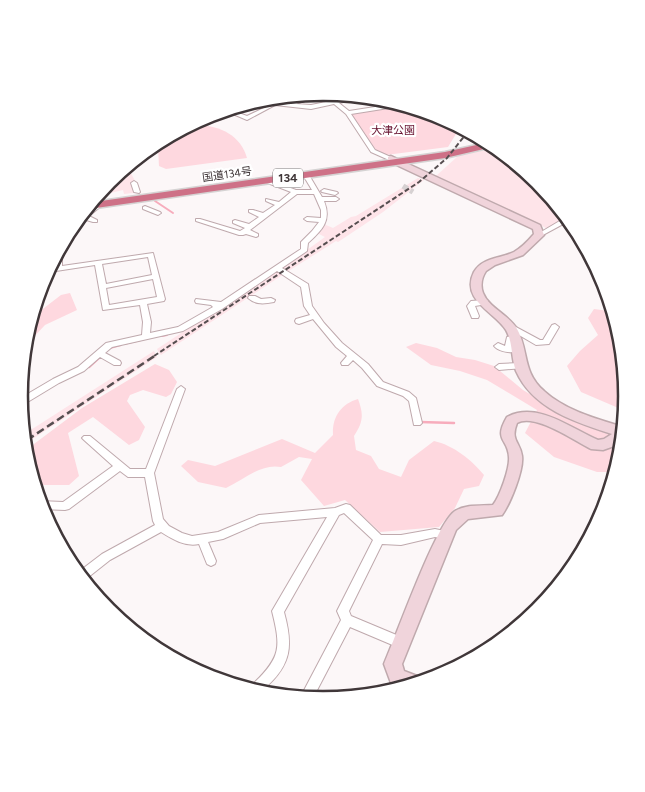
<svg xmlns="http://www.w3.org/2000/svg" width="645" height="792" font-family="Figtree,'Noto Sans JP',sans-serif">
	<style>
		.built { fill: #fee4e9 }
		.green { fill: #fed8df }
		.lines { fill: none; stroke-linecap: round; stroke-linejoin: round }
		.stream-far1 { stroke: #f7acbc; stroke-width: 2 }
		.stream { stroke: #f7acbc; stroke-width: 2.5 }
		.street-tunnel { stroke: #d6d1d2; stroke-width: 5.5; stroke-dasharray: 5.5 3; stroke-linecap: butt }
		.street-casing { stroke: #bfa9ad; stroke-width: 2 }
		.secondary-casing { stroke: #bfa9ad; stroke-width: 3 }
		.highway-casing { stroke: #d5d3d3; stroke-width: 3 }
		.street { fill: #fff; fill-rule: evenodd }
		.secondary { fill: #f0d4db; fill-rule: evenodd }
		.highway { fill: #ce7187; fill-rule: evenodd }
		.rail-far1 { stroke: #564e50; stroke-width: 2; stroke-dasharray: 5 2.5; stroke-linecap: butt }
		.rail { stroke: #564e50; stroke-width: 2.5; stroke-dasharray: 8 4; stroke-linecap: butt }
		.labels { text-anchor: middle; stroke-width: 4.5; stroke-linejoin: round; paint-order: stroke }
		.far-park-label { font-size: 11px; fill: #671230; stroke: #fff }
		.far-street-label { font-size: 11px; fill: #403739; stroke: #fff }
		.shield { fill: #fff; stroke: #797374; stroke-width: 1 }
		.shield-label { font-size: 12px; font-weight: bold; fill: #403739 }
		.rim { fill: none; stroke: #403739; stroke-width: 2.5 }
	</style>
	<rect width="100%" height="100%" fill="#fcf7f8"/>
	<g class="built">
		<path d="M490 149 537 181 563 220 551 228H546L436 176 458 156Z"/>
		<path d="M128 168 140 190 133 193 124 194 123 190 98 196 108 181Z"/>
		<path d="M418 178 424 180 383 212 338 242 336 241 287 272 282 268 325 237 317 233 322 230 320 229 326 225 333 228 351 217 356 216Z"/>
		<path d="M277 270 284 274 161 355 159 353 157 349Z"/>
		<path d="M154 351 157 357 28 442 26 433Z"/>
	</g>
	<g class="green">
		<path d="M395 107 439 115 459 129 448 147 386 155 376 150 350 113Z"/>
		<path d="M190 126C215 123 240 133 247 158L166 169 159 166 158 148Z"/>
		<path d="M70 293 77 310 45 325 30 341 35 315 61 295Z"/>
		<path d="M594 309 609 311 626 396 623 410 581 392 567 366 580 351 598 335 588 318Z"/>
		<path d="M416 343 437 348 456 357 475 360 494 366 523 390 568 417 618 435 611 472H597L554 457 525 433 537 410 487 380 460 371 431 365 406 347Z"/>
		<path d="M155 364 169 370 177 382 171 394 166 397 143 390 130 395 127 401 145 427 139 440 129 445 93 417 68 433 79 476 69 485H37L30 452 34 444 82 408Z"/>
		<path d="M358 399C364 415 363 422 354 436L356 450 371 456 379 469 401 477 409 460 434 441C453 445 472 460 484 475L479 486 464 489 455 508 439 527 380 532 345 500 324 506 301 480 312 459 299 457 281 467C261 463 244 480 226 488L198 482 181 466 188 460 215 466 282 439 315 453 333 435C332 417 341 404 358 399Z"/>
	</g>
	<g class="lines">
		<g class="stream-far1">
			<path d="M155 201 173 213"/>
			<path d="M162 336 167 335"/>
			<path d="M124 344 141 340"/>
			<path d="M110 348 121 345"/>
		</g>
		<g class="stream">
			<path d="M89 367 101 356"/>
			<path d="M420 422 454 423"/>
		</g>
		<path class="street-tunnel" d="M403 186 413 192"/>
		<g class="street-casing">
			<g id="street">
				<path d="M322 92 328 93 336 100 349 98 356 99 339 103 349 111 388 105 395 107 351 114 375 150 393 158V160H389L371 152 346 114 334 104 311 109 275 105 247 120 233 114 236 112 247 116 270 105 267 103C275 102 284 105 291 103 302 100 311 95 322 92ZM322 93 331 101 311 105 296 104Z"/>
				<path d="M306 173 309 175 322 197H336L339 199 336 201H324C332 221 322 230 308 243L307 251 282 268 308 284 312 306 324 323 342 343 368 364 383 382 409 392 416 398 422 423 420 425H414L409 401 403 396 377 386 362 368 353 360 348 365H342L341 363 347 356 336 347 313 319 299 324 296 323 295 321 296 319 310 315 304 306 301 287 277 271 222 309 183 331 112 347 105 353 120 361 121 363 120 365H114L100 357 84 371 59 383 21 406 19 399 53 379 78 367 106 343 142 335 143 322 140 305 103 310 95 265 56 271 55 260 59 254 62 256V266L153 253 165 299 164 301 147 304 151 322 150 333 178 327 213 307 211 305 196 303 195 301 196 299 221 302 301 249V242L312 231 319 222 307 221 304 219 307 217 321 218V210L314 194H297L250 230 258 234V236L256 237 246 234 243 235H239L196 221V219H200L240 231 245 228 233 223V221L235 220 249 224 259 217 249 212V210H253L263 213 275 205 266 201V199L279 202 291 192 265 182V180H269L296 190H312L303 175ZM148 257 152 275 106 284 102 264ZM153 279 157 297 109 305 106 288Z"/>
				<path d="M134 181 137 183 140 192 139 193 134 192 131 183Z"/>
				<path d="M324 189 337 192 338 193 335 195 322 192 321 191Z"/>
				<path d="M99 203 101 204V206L89 216 97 220V222H93L83 219 88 210Z"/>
				<path d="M145 206 160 212 161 213 158 215 143 209V207Z"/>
				<path d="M563 219 565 223 541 236H537L536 235Z"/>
				<path d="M249 296H255L261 299 271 298 275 300 274 302C264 304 256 305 248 298Z"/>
				<path d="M484 300H487L488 302 487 304 475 306 479 316 478 318H472L467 306 471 301Z"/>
				<path d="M555 324 559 327 549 344 536 345 507 328 511 325 514 326 540 340H543L552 325Z"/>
				<path d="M514 336 518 339 514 342 512 352C507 353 497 350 494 346L498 343 505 346 507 337Z"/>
				<path d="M521 363 525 366 524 368 499 370 495 367 499 364Z"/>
				<path d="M181 386 185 389 154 473 163 519 169 526 182 533 192 536 218 532 259 515 335 508 346 504 350 505 381 535H401L435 529 449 532 450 535 449 538 445 539 435 537 401 545 382 544 349 611 351 616 406 639 408 643 406 647 402 649 350 627 313 698 301 696 341 620 337 611 373 540 344 513 339 515 284 612C293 645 292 664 265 688L252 686 254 683C281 657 281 647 272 611L327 517 260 523 223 539 208 542 216 561 215 564 211 566 207 564 199 544C185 547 172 539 161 532L110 560 86 579 81 570 102 554 155 525 153 521 145 477H128L120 471 69 509 65 510 41 509 40 501 63 502 113 466 84 440 82 438 84 436H90L130 469H146L177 389Z"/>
			</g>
		</g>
		<g class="secondary-casing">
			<path id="secondary" d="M391 156 540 225 544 235 523 255 495 265 486 271C482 277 480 285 483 293 489 308 509 315 517 329 529 351 522 372 544 391 565 410 594 418 620 426L617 445 603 450 591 449C573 440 535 413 517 423 510 441 520 441 522 456 524 470 510 504 502 515L468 519 456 530 402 664 404 671 417 676 419 681 396 685 391 683 384 664C396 637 436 523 455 511 467 504 481 506 493 505 500 496 510 468 509 457 508 438 493 441 507 417 537 401 570 428 598 440L604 439 612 434C575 422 533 409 516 371 511 358 513 342 506 330 495 312 460 300 474 272 483 257 500 259 514 252 521 248 528 241 534 234L533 229 388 161V157Z"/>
		</g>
		<g class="highway-casing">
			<path id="highway" d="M481 144 488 148 445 158 89 209 94 202 445 152Z"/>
		</g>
		<use href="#street" class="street"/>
		<use href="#secondary" class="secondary"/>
		<use href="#highway" class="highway"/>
		<path class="rail-far1" d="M154 356 419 182 447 158 466 134"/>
		<path class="rail" d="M27 440 156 355"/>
	</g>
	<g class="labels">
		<g class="far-park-label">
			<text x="393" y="134">大津公園</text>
		</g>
		<g class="far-street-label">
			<text transform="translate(227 174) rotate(-8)" y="4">国道134号</text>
		</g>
		<rect class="shield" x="273" y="168.5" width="30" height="19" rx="4"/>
		<g class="shield-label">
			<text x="288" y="182">134</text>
		</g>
	</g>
	<path d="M0 0H645V792H0ZM28 396a295 295 0 1 1 590 0a295 295 0 1 1-590 0Z" fill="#fff" fill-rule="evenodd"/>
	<path class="rim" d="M28 396a295 295 0 1 1 590 0a295 295 0 1 1-590 0Z"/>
</svg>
